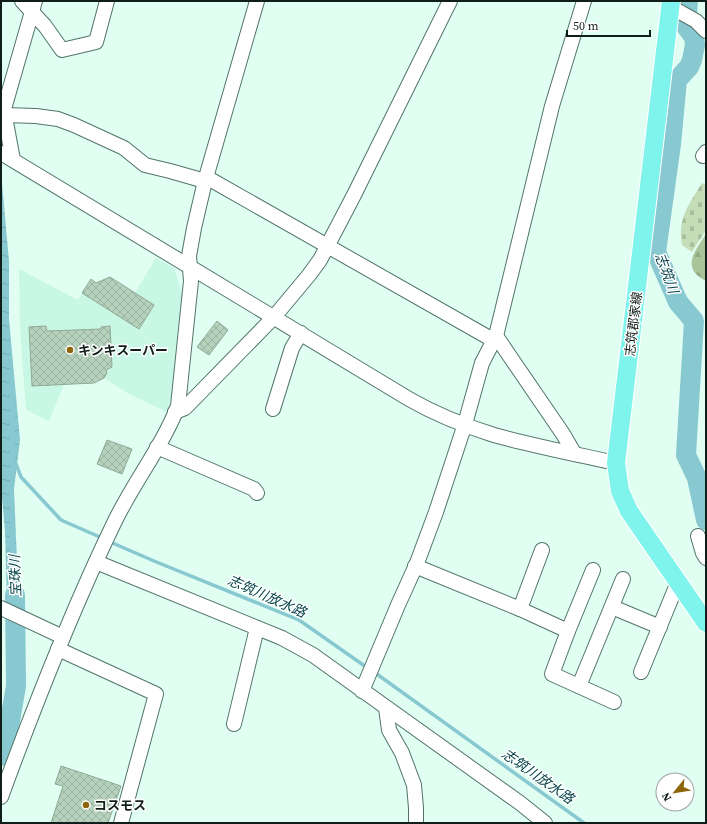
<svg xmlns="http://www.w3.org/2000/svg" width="707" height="824" font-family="'Source Serif 4','Noto Sans JP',serif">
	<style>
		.built { fill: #c8f7e5 }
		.forest { fill: url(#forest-firs) }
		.cemetery { fill: url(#cemetery-stones) }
		.water { fill: url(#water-ripples) }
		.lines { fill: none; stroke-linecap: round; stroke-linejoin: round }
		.stream { stroke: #88c8d0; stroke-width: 3.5 }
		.river { stroke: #88c8d0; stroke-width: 20 }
		.building { fill: url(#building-cross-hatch); stroke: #8eaa95 }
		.minor-casing { stroke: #527468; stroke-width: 16 }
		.major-casing { stroke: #fff; stroke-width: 20 }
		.minor { stroke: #fff; stroke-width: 14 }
		.major { stroke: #7ef4ec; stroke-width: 18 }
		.poi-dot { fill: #8f650b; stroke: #fff; stroke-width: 1.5 }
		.labels { text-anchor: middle; stroke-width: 3; stroke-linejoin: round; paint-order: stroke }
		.street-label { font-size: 13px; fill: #101e19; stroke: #fff }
		.poi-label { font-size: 13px; font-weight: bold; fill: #101e19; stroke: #fff; text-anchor: start }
		.water-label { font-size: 14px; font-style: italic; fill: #08454b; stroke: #fff }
	</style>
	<defs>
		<pattern id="forest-firs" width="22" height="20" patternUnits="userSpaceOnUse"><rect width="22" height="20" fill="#a9c499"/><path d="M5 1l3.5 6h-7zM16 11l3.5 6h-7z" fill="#90a883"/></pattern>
		<pattern id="cemetery-stones" width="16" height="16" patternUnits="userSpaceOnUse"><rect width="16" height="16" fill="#c6deb7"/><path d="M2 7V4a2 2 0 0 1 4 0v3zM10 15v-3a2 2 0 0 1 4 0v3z" fill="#a9be9d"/></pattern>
		<pattern id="water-ripples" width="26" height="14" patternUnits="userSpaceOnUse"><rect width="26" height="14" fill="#88c8d0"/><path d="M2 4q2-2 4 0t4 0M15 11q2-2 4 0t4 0" fill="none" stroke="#74abb2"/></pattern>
		<pattern id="building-cross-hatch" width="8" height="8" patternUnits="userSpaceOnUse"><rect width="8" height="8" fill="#b6d2bc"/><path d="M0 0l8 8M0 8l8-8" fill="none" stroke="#9bb4a1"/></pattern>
	</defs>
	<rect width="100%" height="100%" fill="#e0fef2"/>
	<path class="built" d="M156 258 175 269 182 294 172 395 167 412 129 394 104 378 94 383 64 384 49 421 26 410 20 328 19 269 78 300 91 279 96 282 110 277 135 293Z"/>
	<path class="forest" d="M706 234V281C680 268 695 251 706 234Z"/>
	<path class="cemetery" d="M702 183 706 185V230L692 252 682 245C677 219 689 204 702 183Z"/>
	<path class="water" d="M1 172 9 261V319L20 440 14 489 19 609 7 603 5 531 1 486Z"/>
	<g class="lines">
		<g class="stream">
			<path d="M16 464 21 477 61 520 102 538"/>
			<path d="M108 541 154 561 299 620 369 669"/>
			<path d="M374 672 584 823"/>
		</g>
		<g class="river">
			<path d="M688 1 686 26 694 37 695 45 692 60 689 67 677 80 671 144 656 252 678 302 694 321 686 455 697 478 706 520"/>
			<path d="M1 756 6 744 16 686 15 595"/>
		</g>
	</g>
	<g class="building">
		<path d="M110 277 154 305 139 329 82 293 91 279 96 283Z"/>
		<path d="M217 321 228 330 209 355 197 347Z"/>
		<path d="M46 326 47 331 101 329V327L110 326 112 367 106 370 107 373 104 378 94 383 32 386 29 327Z"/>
		<path d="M107 440 132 449 122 474 97 464Z"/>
		<path d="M61 766 121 786 108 823H51L63 786 55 784Z"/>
	</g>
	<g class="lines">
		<g class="minor-casing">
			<g id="minor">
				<path d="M22 1 45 26 62 50 96 42 107 1"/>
				<path d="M671 7 696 21 706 31"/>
				<path d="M3 106 13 160"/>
				<path d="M4 109 35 1"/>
				<path d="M5 115 36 116 58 119 74 125 124 148 145 165 170 171 205 181"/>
				<path d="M1 153 409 399C435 414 465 426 494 435 534 446 575 454 616 463"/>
				<path d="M703 156 706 152"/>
				<path d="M206 177 493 340"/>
				<path d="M496 336 563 434 574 453"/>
				<path d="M273 409 292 348 301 333"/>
				<path d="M175 412 185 408 274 317 309 275 320 260 354 195 450 1"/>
				<path d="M157 447 254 489 257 493"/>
				<path d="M698 536 703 553 706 558"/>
				<path d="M96 562 282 638 313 655 520 803 545 823"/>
				<path d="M415 566 520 609 568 631 593 570"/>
				<path d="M612 607 660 627"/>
				<path d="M1 608 63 637"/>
				<path d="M520 609 542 550"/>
				<path d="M568 631 552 674 614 702"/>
				<path d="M58 649 156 694 121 823"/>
				<path d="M641 672 678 582"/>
				<path d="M579 686 623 579"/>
				<path d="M362 691 398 605 417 563 436 512 465 424 482 363 496 336 552 106 584 1"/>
				<path d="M386 708 389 730 402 753 414 785 416 808V823"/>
				<path d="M234 724 257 628"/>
				<path d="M1 797C35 704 71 612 114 523 133 483 162 447 178 406L191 281 189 256 194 228 205 181 257 1"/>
			</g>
		</g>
		<g class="major-casing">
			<path id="major" d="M671 1 616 463 620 491 629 511 706 623"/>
		</g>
		<use href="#minor" class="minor"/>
		<use href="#major" class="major"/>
	</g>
	<g class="poi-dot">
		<circle cx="70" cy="350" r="4"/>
		<circle cx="86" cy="805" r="4"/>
	</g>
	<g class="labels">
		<g class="street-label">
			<text transform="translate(633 324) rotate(-83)" y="5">志筑郡家線</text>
		</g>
		<g class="poi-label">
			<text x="78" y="355">キンキスーパー</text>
			<text x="94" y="810">コスモス</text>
		</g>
		<g class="water-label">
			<text transform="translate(667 273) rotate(70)" y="5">志筑川</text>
			<text transform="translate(15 576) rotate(-92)" y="5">宝珠川</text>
			<text transform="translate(267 596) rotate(24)" y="5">志筑川放水路</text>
			<text transform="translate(538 776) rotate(35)" y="5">志筑川放水路</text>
		</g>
	</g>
	<rect width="707" height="824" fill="none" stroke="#101e19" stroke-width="4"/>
	<g transform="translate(675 792) rotate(240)"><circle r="19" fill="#ffffff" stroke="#9fa5a3"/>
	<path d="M0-3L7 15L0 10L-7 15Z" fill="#8f650b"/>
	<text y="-6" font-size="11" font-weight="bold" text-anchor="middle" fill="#101e19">N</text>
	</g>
	<path d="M567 30v6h83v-6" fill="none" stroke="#101e19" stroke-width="2"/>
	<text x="573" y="30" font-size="12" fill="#101e19" stroke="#ffffff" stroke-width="3" paint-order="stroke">50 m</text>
</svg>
